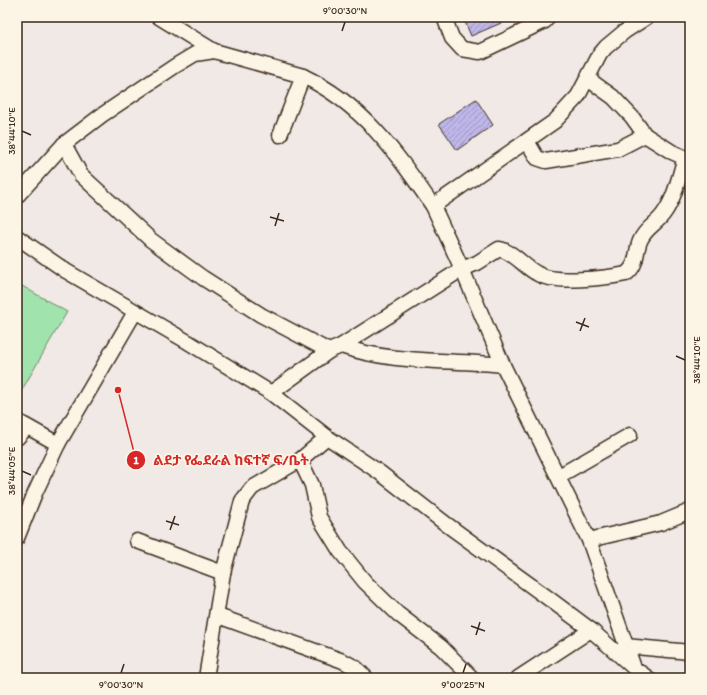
<svg xmlns="http://www.w3.org/2000/svg" width="707" height="695" font-family="Itim,'Noto Sans Ethiopic',sans-serif">
	<style>
		.garden { fill: #a0e3ad; stroke: #6e8666 }
		.building { fill: url(#building-hatch); stroke: #3b2a1e }
		.lines { fill: none; stroke-linecap: round; stroke-linejoin: round }
		.street-casing { stroke: #3b2a1e; stroke-width: 17 }
		.street { stroke: #fcf5e5; stroke-width: 14 }
		.ticks { fill: none; stroke: #3b2a1e; stroke-width: 1.5 }
		.leader { fill: none; stroke: #d62828; stroke-width: 1.5 }
		.callout-dot { fill: #d62828; stroke: #fcf5e5; stroke-width: 1.5 }
		.mark-label { font-size: 12px; text-anchor: middle; font-weight: bold; fill: #fff }
		.callout-label { font-size: 14px; text-anchor: middle; font-weight: bold; fill: #d62828; stroke: #fcf5e5; stroke-width: 3.5; stroke-linejoin: round; paint-order: stroke }
		.neatline { fill: none; stroke: #3b2a1e; stroke-width: 1.5 }
		.ticks-label { font-size: 10px; text-anchor: middle; fill: #3b2a1e }
	</style>
	<defs>
		<pattern id="building-hatch" width="6" height="6" patternUnits="userSpaceOnUse"><rect width="6" height="6" fill="#bfb7e9"/><path d="M-1 1l2-2M0 6l6-6M5 7l2-2" fill="none" stroke="#9c95bc"/></pattern>
	</defs>
	<rect width="100%" height="100%" fill="#f0e9e6"/>
	<filter id="ink" filterUnits="userSpaceOnUse"><feTurbulence type="fractalNoise" baseFrequency=".025" numOctaves="2"/><feDisplacementMap in="SourceGraphic" scale="8" xChannelSelector="R" yChannelSelector="G"/><feConvolveMatrix kernelMatrix="1 2 1 2 8 2 1 2 1" color-interpolation-filters="sRGB"/></filter>
	<g filter="url(#ink)">
		<path class="garden" d="M17 283 67 312 19 395 17 394Z"/>
		<g class="building">
			<path d="M463 17H515L471 36Z"/>
			<path d="M476 99 493 125 457 150 439 124Z"/>
		</g>
		<g class="lines">
			<g class="street-casing">
				<g id="street">
					<path d="M159 17 214 51"/>
					<path d="M444 17 452 38 462 49 480 52 545 21 548 17"/>
					<path d="M588 79 613 97 632 117 645 135 672 152 690 160"/>
					<path d="M280 135 303 76"/>
					<path d="M527 141 537 158 546 161 618 149 645 135"/>
					<path d="M64 144 81 175 151 240 203 278 261 315 329 351"/>
					<path d="M17 196 64 144 102 115 175 66 195 54 214 51 303 76C364 105 396 153 433 206"/>
					<path d="M17 237 66 271 188 342 271 393 327 437 379 472 446 524 548 598 591 630 635 669 648 678"/>
					<path d="M341 346C392 364 449 359 503 365"/>
					<path d="M271 393 329 351 341 346 462 269 433 206 555 121 578 96 600 54 606 47 624 32 647 17"/>
					<path d="M17 421 58 444"/>
					<path d="M17 438 27 427"/>
					<path d="M300 460 312 485 319 517 340 551 365 582 398 614 441 647 472 678"/>
					<path d="M559 476 630 435"/>
					<path d="M17 538 35 493 58 444 135 312"/>
					<path d="M589 540 661 523 690 511"/>
					<path d="M137 541 223 573"/>
					<path d="M218 616 343 661 356 668 366 678"/>
					<path d="M625 646 690 652"/>
					<path d="M633 665 589 540 503 365 462 269 477 263 499 249C513 251 525 268 538 274 554 284 607 278 626 274 638 265 635 253 640 241 645 228 657 224 664 213 675 198 679 176 685 158"/>
					<path d="M206 678 223 573 242 501 252 488 300 460 327 437"/>
					<path d="M518 678 591 630"/>
				</g>
			</g>
			<use href="#street" class="street"/>
		</g>
	</g>
	<path class="ticks" d="M342 31 345 22M22 131 31 135M270 217 284 221M275 226 279 213M576 322 589 327M580 331 585 318M676 356 685 360M22 471 31 475M166 521 179 525M170 530 175 516M471 626 485 631M476 635 480 622M121 673 124 664M463 673 466 664"/>
	<path class="leader" d="M118 390L136 460"/>
	<g class="callout-dot">
		<circle cx="118" cy="390" r="4"/>
		<circle cx="136" cy="460" r="10"/>
	</g>
	<g class="mark-label">
		<text x="136" y="464">1</text>
	</g>
	<g class="callout-label">
		<text x="231" y="465">ልደታ የፌደራል ከፍተኛ ፍ/ቤት</text>
	</g>
	<rect width="707" height="695" fill="none" stroke="#fcf5e5" stroke-width="44"/>
	<rect x="22" y="22" width="663" height="651" class="neatline"/>
	<g class="ticks-label">
		<text x="345" y="14">9°00'30"N</text>
		<text transform="translate(11 131) rotate(-90)" y="4">38°44'10"E</text>
		<text transform="translate(696 360) rotate(-90)" y="4">38°44'10"E</text>
		<text transform="translate(11 471) rotate(-90)" y="4">38°44'05"E</text>
		<text x="121" y="688">9°00'30"N</text>
		<text x="463" y="688">9°00'25"N</text>
	</g>
</svg>
